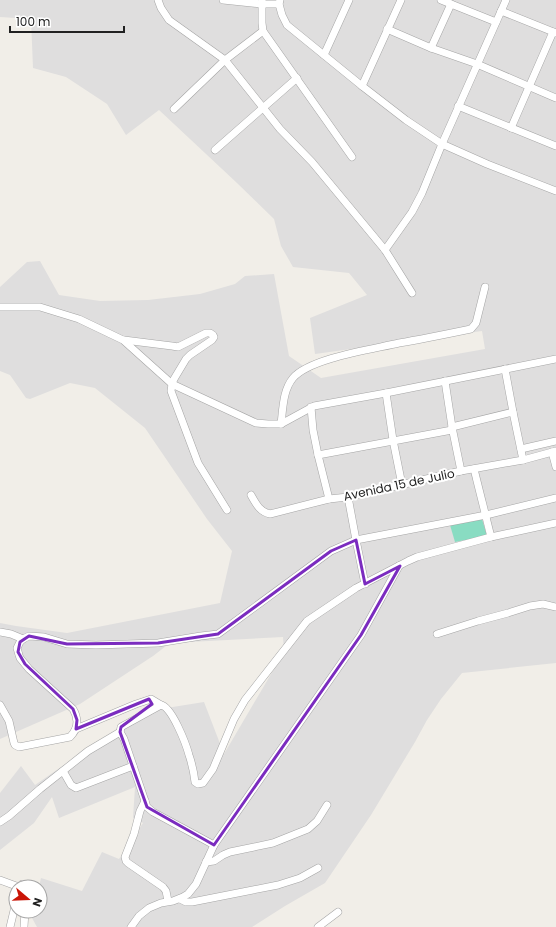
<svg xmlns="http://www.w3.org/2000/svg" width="556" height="927" font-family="Poppins,sans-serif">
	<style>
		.residential { fill: #dfdede }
		.pitch { fill: #89dcc2 }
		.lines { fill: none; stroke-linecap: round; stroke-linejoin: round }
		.minor-casing { stroke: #a5a5a5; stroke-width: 8 }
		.minor { stroke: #fff; stroke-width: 7 }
		.marked { fill: none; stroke: #7b2cbf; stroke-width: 3; stroke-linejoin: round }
		.labels { text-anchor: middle; stroke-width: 4; stroke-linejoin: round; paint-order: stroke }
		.street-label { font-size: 12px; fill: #212121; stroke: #fff }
	</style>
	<rect width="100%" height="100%" fill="#f1eee8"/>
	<path class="residential" d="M0 0H556V663L462 673 441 699 427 720 415 742 371 815 325 883 285 906 252 927H37L32 918 34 911H40V887H39L41 878 82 891 102 852 119 859 143 823 133 818 135 787 59 818 52 797 34 823 0 850V793L21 766 35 785 93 745 154 710 204 702 224 754 284 652 283 637 170 643 153 656 80 704 0 739V623L16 626 67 633 220 603 232 551 207 519 145 428 95 388 70 383 30 399 26 398 10 375 0 371V287L27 262 40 261 59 295 100 301 148 300 200 294 235 284 245 276 274 274 289 356 321 378 485 349 482 331 315 354 310 318 367 295 349 273 293 267 281 246 274 219 237 183 159 110 126 135 107 104 66 77 33 68 31 19 0 17Z"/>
	<path class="pitch" d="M482 519 487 536 455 542 450 525Z"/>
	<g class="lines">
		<g class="minor-casing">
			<g id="minor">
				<path d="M158 0 161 8 169 20 225 60 280 129 312 162 385 250 412 293"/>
				<path d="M223 0 262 4H279"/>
				<path d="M262 0V23L263 31 352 157"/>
				<path d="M280 0 279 4 282 15 287 25 362 86 406 120 442 144 487 164 556 191"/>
				<path d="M441 0 496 22"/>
				<path d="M501 11 556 33"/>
				<path d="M387 29 431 48 477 64 556 98"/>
				<path d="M431 48 451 4"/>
				<path d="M324 55 349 0"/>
				<path d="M362 86 401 0"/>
				<path d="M458 106 556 146"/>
				<path d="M174 109 225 60 263 31"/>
				<path d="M511 128 553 32"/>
				<path d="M215 150 297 78"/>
				<path d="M385 250 412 212 422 193 442 144 506 0"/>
				<path d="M0 307H40L79 319 123 340 172 384 256 423 268 424H281L314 406 386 393 556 359"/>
				<path d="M124 340 172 346 178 347 206 333H210L213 335 214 337 212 340 190 355 186 359 174 379 172 384 171 391 198 463 227 510"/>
				<path d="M505 369 513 412 523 460"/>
				<path d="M445 381 452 427 461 471"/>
				<path d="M386 393 393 440 402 485"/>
				<path d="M311 407 313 430 318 455 329 499"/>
				<path d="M281 424C283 408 283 390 293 378 310 358 374 349 399 343 423 339 447 334 471 329L476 323 485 287"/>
				<path d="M452 427 513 412"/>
				<path d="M521 449 556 441"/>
				<path d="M552 452 556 467"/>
				<path d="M318 455 452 430"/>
				<path d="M474 469 491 537"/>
				<path d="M251 495C256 504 260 512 270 514L329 499 348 497 461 471 523 460 556 451"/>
				<path d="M348 497 356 540 365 584"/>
				<path d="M0 632 11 634 23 639"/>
				<path d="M437 634 478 621 508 613 530 606 543 604 556 607"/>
				<path d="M0 705 9 721 14 743 15 745 19 747 70 737C78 729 79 719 73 709L29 669 20 658 19 655 17 648 20 642 23 639 29 636 44 637 67 644 96 645 158 643 201 636 218 634 331 551 356 540 486 515 556 498"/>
				<path d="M76 729 136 704 151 699 161 705"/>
				<path d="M63 771 71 785 76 788 133 766"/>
				<path d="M145 801 140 811 134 834 125 857 126 861 128 863 163 887 166 891 168 901"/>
				<path d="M0 822 9 816 40 789 88 751 120 732"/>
				<path d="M214 845 153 812 147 807 145 801 124 739 120 732 121 727 161 705C172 707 186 744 189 755 192 764 194 773 195 782L198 784 203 783 213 769 234 719 245 700 307 621 356 588 408 561 417 557 491 537 556 523"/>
				<path d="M206 862 214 861 223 855 230 852 273 843 308 829 317 821 327 805"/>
				<path d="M0 880 19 887"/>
				<path d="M20 887 22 884H25L27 885 28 887"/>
				<path d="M180 899 186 902H192L278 885 300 878 318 868"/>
				<path d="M10 927 16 902"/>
				<path d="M24 927 25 911"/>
				<path d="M131 927 139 916 149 908 161 903 173 901 183 897 188 894 196 884 214 845 361 635 399 566"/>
				<path d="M318 927 338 912"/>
			</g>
		</g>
		<use href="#minor" class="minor"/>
	</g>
	<path class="marked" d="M356 540 365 584 400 566 361 635 214 845 147 807 120 732 121 727 152 704 149 699 76 729 77 720 73 709 25 664 18 652 20 642 29 636 67 644 158 643 218 634 331 551Z"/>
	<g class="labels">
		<g class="street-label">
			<text transform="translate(399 485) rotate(-12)" y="4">Avenida 15 de Julio</text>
		</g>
	</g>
	<g transform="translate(28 899) rotate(109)"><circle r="19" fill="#ffffff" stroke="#a6a6a6"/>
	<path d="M0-3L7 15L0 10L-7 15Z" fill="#ca1507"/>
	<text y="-6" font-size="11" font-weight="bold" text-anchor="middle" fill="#212121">N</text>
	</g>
	<path d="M10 26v6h114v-6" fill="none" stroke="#212121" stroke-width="2"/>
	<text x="16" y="26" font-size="12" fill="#212121" stroke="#ffffff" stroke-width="3" paint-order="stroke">100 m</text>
</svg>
